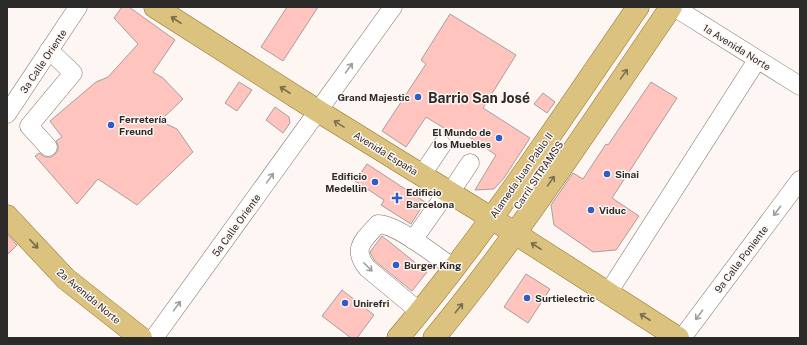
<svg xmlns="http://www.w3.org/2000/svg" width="807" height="345" font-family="'Public Sans',sans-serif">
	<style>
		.building { fill: #ffc4be; stroke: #a79f9e }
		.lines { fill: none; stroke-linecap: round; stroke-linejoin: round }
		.minor-casing { stroke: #76706b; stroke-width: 19 }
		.major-casing { stroke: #8f7329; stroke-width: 23 }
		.minor { stroke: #fff; stroke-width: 18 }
		.major { stroke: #dcc27f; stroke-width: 22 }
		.oneway { stroke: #7b6e4f }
		.oneway2 { stroke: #a09f9e }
		.poi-dot { fill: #2e5ccb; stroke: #fdf6f2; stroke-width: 1.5 }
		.labels { text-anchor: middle; stroke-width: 3; stroke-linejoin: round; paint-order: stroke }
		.street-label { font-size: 10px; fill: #2c2a28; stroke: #fdf6f2 }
		.poi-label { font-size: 10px; font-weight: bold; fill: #2c2a28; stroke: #fdf6f2; text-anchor: start }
		.district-label { font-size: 14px; font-weight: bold; fill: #2c2a28; stroke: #fdf6f2 }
	</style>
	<rect width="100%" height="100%" fill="#fdf6f2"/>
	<g class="building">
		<path d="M122 7H129L175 40 153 72 163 78 183 99 160 121 177 129 193 152 137 205 98 179 77 204 35 156 39 153 45 157H51L55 154 58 150V145L56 141 62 137 50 121 96 82 108 77 138 44 114 18Z"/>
		<path d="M287 7H318L283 61 261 47Z"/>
		<path d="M450 14 516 55 483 108 530 138 504 178 494 189 475 190 496 155 463 133 460 138 426 117 406 147 382 131 426 64 421 60Z"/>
		<path d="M239 82 252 90 237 111 225 103Z"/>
		<path d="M651 82 677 98 612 198 639 216 616 250 593 252 554 225 551 205 573 173 583 179 606 144 608 145Z"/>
		<path d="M543 93 555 102 547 113 534 104Z"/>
		<path d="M275 107 289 117 290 123 283 133 266 120Z"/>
		<path d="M367 164 425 202 411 224 381 205 384 200 355 181Z"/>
		<path d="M7 234 17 245 7 255Z"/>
		<path d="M382 236 427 272 412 291 375 261 372 256 370 252Z"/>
		<path d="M526 274 550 289 528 323 504 307Z"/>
		<path d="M342 290 374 315 357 338H351L322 316Z"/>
	</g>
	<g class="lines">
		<g class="minor-casing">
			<g id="minor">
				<path d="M674 7 800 86"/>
				<path d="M7 114 78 7"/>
				<path d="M48 147 29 126 73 73 49 50"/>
				<path d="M421 176 442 145"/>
				<path d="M450 193 470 163"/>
				<path d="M413 240 447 192"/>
				<path d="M608 293 757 60"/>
				<path d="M420 312 367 268C351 248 364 240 378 224 397 224 437 257 454 268"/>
				<path d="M154 338 393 7"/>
				<path d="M682 338 800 180"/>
			</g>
		</g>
		<g class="major-casing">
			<g id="major">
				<path d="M155 7 318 111 491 218 678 338"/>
				<path d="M7 216 66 279 141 338"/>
				<path d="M398 338C486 234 561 119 638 7"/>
				<path d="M434 338C521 233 594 119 671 7"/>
			</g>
		</g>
		<use href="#minor" class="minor"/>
		<use href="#major" class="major"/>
	</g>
	<defs><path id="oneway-shaft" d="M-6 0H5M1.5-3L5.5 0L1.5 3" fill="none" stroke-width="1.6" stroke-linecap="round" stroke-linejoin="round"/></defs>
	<g class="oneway">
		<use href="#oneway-shaft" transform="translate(176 20) rotate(-147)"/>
		<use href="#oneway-shaft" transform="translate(624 74) rotate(-55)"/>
		<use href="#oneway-shaft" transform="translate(285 90) rotate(-147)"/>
		<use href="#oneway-shaft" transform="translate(339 124) rotate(-148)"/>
		<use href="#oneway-shaft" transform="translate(551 181) rotate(-55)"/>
		<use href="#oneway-shaft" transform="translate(34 244) rotate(47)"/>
		<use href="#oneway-shaft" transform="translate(536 246) rotate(-147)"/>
		<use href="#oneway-shaft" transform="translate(459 308) rotate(-51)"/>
		<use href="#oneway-shaft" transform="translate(645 317) rotate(-147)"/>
	</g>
	<g class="oneway2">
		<use href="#oneway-shaft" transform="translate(349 68) rotate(-54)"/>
		<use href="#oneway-shaft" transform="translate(270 178) rotate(-54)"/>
		<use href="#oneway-shaft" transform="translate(777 211) rotate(127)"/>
		<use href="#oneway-shaft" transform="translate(368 267) rotate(45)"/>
		<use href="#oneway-shaft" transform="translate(177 306) rotate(-54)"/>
		<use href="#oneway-shaft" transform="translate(699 315) rotate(127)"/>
	</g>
	<g class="poi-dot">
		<circle cx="418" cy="97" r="4"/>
		<circle cx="111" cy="125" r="4"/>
		<circle cx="499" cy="138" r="4"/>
		<circle cx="607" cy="174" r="4"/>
		<circle cx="375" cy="182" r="4"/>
		<path d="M395 192h4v4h4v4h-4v4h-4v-4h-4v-4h4z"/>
		<circle cx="591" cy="210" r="4"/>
		<circle cx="396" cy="265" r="4"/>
		<circle cx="527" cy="298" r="4"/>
		<circle cx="345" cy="303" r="4"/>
	</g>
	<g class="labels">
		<g class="street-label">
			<text transform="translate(737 47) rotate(32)" y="4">1a Avenida Norte</text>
			<text transform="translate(43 61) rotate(-56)" y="4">3a Calle Oriente</text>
			<text transform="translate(386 153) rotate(32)" y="4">Avenida España</text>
			<text transform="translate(521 175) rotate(-55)" y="4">Alameda Juan Pablo II</text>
			<text transform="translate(538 175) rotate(-56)" y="4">Carril SITRAMSS</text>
			<text transform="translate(236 225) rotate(-54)" y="4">5a Calle Oriente</text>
			<text transform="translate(741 259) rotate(-53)" y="4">9a Calle Poniente</text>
			<text transform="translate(89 296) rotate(40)" y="4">2a Avenida Norte</text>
		</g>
		<g class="poi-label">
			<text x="410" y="101" text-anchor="end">Grand Majestic</text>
			<text x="119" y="123">Ferretería<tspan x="119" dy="12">Freund</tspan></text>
			<text x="491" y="136" text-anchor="end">El Mundo de<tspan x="491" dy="12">los Muebles</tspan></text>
			<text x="615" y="178">Sinai</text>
			<text x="367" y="180" text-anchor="end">Edificio<tspan x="367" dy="12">Medellin</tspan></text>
			<text x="406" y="196">Edificio<tspan x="406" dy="12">Barcelona</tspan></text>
			<text x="599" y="214">Viduc</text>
			<text x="404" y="269">Burger King</text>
			<text x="535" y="302">Surtielectric</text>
			<text x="353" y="307">Unirefri</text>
		</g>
		<g class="district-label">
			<text x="479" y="103">Barrio San José</text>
		</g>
	</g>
	<rect width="807" height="345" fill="none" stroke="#2c2a28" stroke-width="16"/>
</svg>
